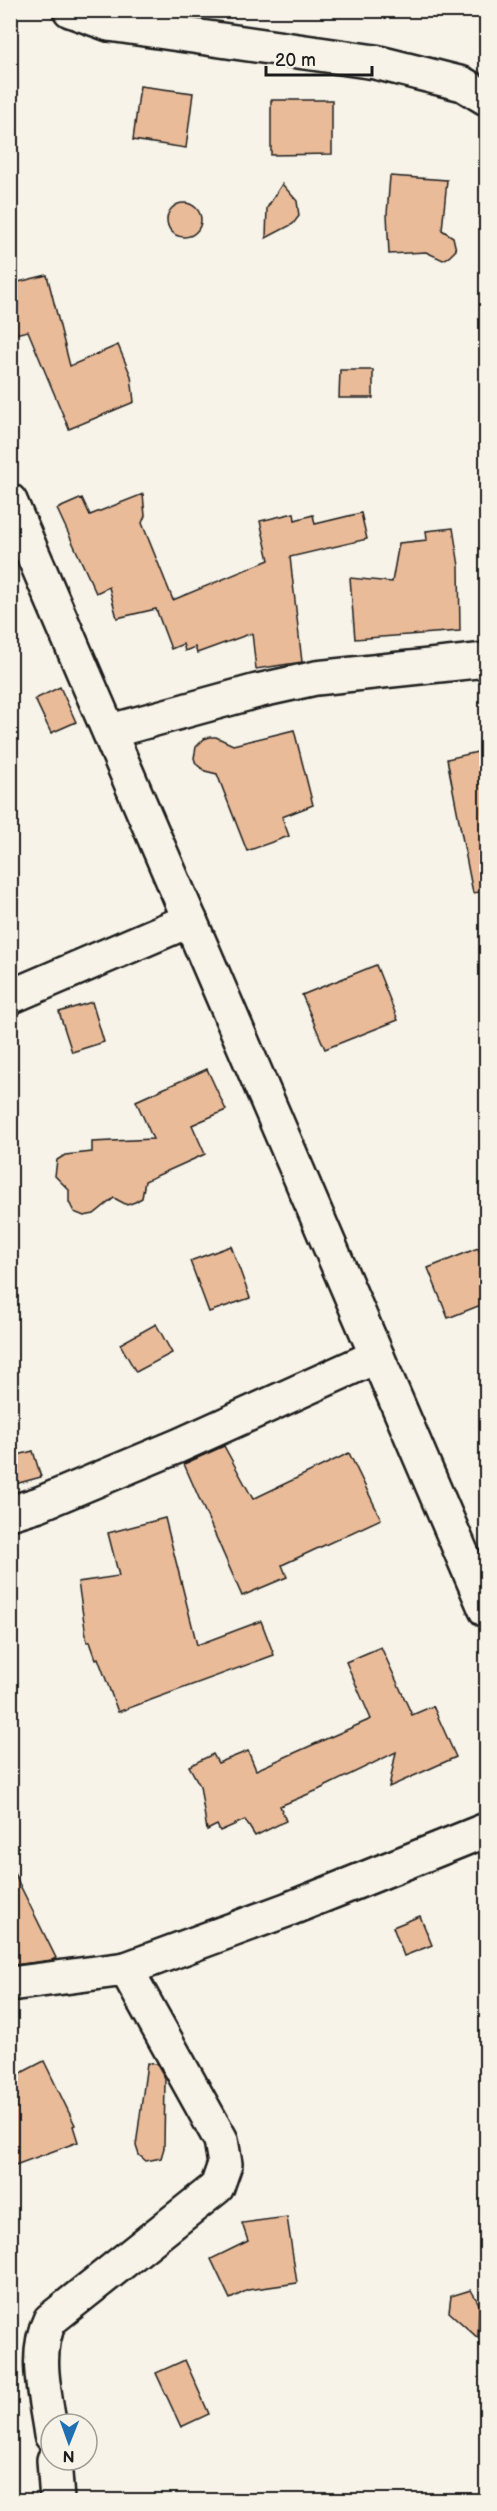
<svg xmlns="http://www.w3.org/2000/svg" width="497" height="2511" font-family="'Balsamiq Sans',sans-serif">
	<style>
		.building { fill: #e9bb99; stroke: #1c1c1c; stroke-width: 1.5 }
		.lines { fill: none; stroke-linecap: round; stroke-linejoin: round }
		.street-casing { stroke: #1c1c1c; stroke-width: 38 }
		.street { stroke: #f7f3e8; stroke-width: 33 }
	</style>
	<rect width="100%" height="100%" fill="#f7f3e8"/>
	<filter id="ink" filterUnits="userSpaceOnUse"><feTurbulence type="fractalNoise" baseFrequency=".0167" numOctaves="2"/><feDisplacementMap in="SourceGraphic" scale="12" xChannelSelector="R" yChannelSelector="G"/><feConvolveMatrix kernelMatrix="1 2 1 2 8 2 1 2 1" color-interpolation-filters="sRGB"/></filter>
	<g filter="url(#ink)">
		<g class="building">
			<path d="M140 86 193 93 186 148 133 140Z"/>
			<path d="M271 100H332V154L271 155Z"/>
			<path d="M390 176 447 180 442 230 453 237 456 250 449 257 443 260 426 252 389 254 387 214Z"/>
			<path d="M282 184 297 201 299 216 293 224 266 238 267 208Z"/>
			<circle cx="184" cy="220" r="17"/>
			<path d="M47 275 70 366 118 345 131 376 134 402 69 429 28 331 10 335V284Z"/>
			<path d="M340 370H373V398H339Z"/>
			<path d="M143 494 145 516 142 523 173 600 269 560 260 521 294 513 295 520 313 515 315 524 361 513 367 539 290 557 302 662 256 669 252 633 197 653 195 647 185 651 183 644 171 649 156 609 117 618 109 587 96 593 57 509 82 498 90 515Z"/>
			<path d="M453 528 459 566 460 631 355 639 350 578 392 582 399 543 427 540 426 531Z"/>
			<path d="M60 687 76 722 51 733 35 699Z"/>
			<path d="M294 730 313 805 282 817 289 836 247 851 217 774 205 771 196 764 194 758 196 747 204 739 210 737H216L233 745Z"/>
			<path d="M486 750V891L473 893 447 759Z"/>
			<path d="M376 965 398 1020 325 1049 302 995Z"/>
			<path d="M92 1002 104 1042 72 1052 59 1012Z"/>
			<path d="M207 1069 226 1110 192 1125 205 1154 145 1181 142 1198 135 1202 127 1205 114 1198 94 1214 84 1216 74 1212 69 1202V1190L55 1176 57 1160 65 1155 92 1152V1142L153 1139 136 1101Z"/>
			<path d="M231 1246 250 1298 209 1312 190 1261Z"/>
			<path d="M478 1248 486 1268V1303L448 1318 428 1268Z"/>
			<path d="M156 1324 172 1353 136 1372 120 1344Z"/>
			<path d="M224 1446 253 1499 349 1453 381 1519 282 1565 287 1577 242 1596 184 1464Z"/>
			<path d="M33 1451 41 1477 15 1484 10 1469V1457Z"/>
			<path d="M165 1518 197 1645 261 1621 274 1655 118 1712 98 1658 96 1659 90 1642H87L78 1582 119 1576 108 1533Z"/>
			<path d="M381 1647 412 1715 433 1706 456 1757 389 1787 396 1752 318 1790 280 1806 286 1821 255 1836 245 1820 220 1831 217 1825 207 1830 200 1786 189 1766 213 1754 218 1763 248 1751 256 1770 371 1719 346 1662Z"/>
			<path d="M10 1865 56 1958 52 1960 14 1965 10 1958Z"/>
			<path d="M420 1916 432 1945 404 1956 393 1927Z"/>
			<path d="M44 2061 75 2125 73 2126 78 2142 10 2167V2124L15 2076Z"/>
			<path d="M147 2063 157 2064 165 2078 164 2148 161 2158 146 2161 139 2155 136 2146Z"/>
			<path d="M287 2217 297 2283 248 2290 230 2299 211 2259 248 2241 242 2223Z"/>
			<path d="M471 2290 479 2304 478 2338 449 2312 451 2296Z"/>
			<path d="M185 2360 209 2414 181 2427 156 2373Z"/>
		</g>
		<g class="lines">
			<g class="street-casing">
				<g id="street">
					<path d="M70 10 109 24 115 10"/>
					<path d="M109 24 375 62 463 84 486 98"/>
					<path d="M10 501C172 870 327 1241 486 1610"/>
					<path d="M111 731 257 691 316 678 486 660"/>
					<path d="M10 997 190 920"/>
					<path d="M10 1513 39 1504 178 1446 377 1356"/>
					<path d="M10 1984 126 1969 289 1909 486 1830"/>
					<path d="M51 2435C46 2398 33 2355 50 2320L217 2187 225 2164 221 2140 126 1969"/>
					<path d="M54 2460 57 2500"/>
				</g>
			</g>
			<use href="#street" class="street"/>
		</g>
	</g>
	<rect width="497" height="2511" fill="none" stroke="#f7f3e8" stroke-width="36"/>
	<rect x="18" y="18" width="461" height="2475" fill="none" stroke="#1c1c1c" stroke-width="2" filter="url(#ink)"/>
	<g transform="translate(69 2442) rotate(181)"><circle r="28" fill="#f7f3e8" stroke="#9f9d96" stroke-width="1.5"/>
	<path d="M0-4.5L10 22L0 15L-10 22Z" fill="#1f6fb2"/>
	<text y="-9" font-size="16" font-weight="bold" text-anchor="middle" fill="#1c1c1c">N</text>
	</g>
	<path d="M266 66v9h106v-9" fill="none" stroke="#1c1c1c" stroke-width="3"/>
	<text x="275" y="66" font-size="18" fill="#1c1c1c" stroke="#f7f3e8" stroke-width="4.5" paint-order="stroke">20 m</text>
</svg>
